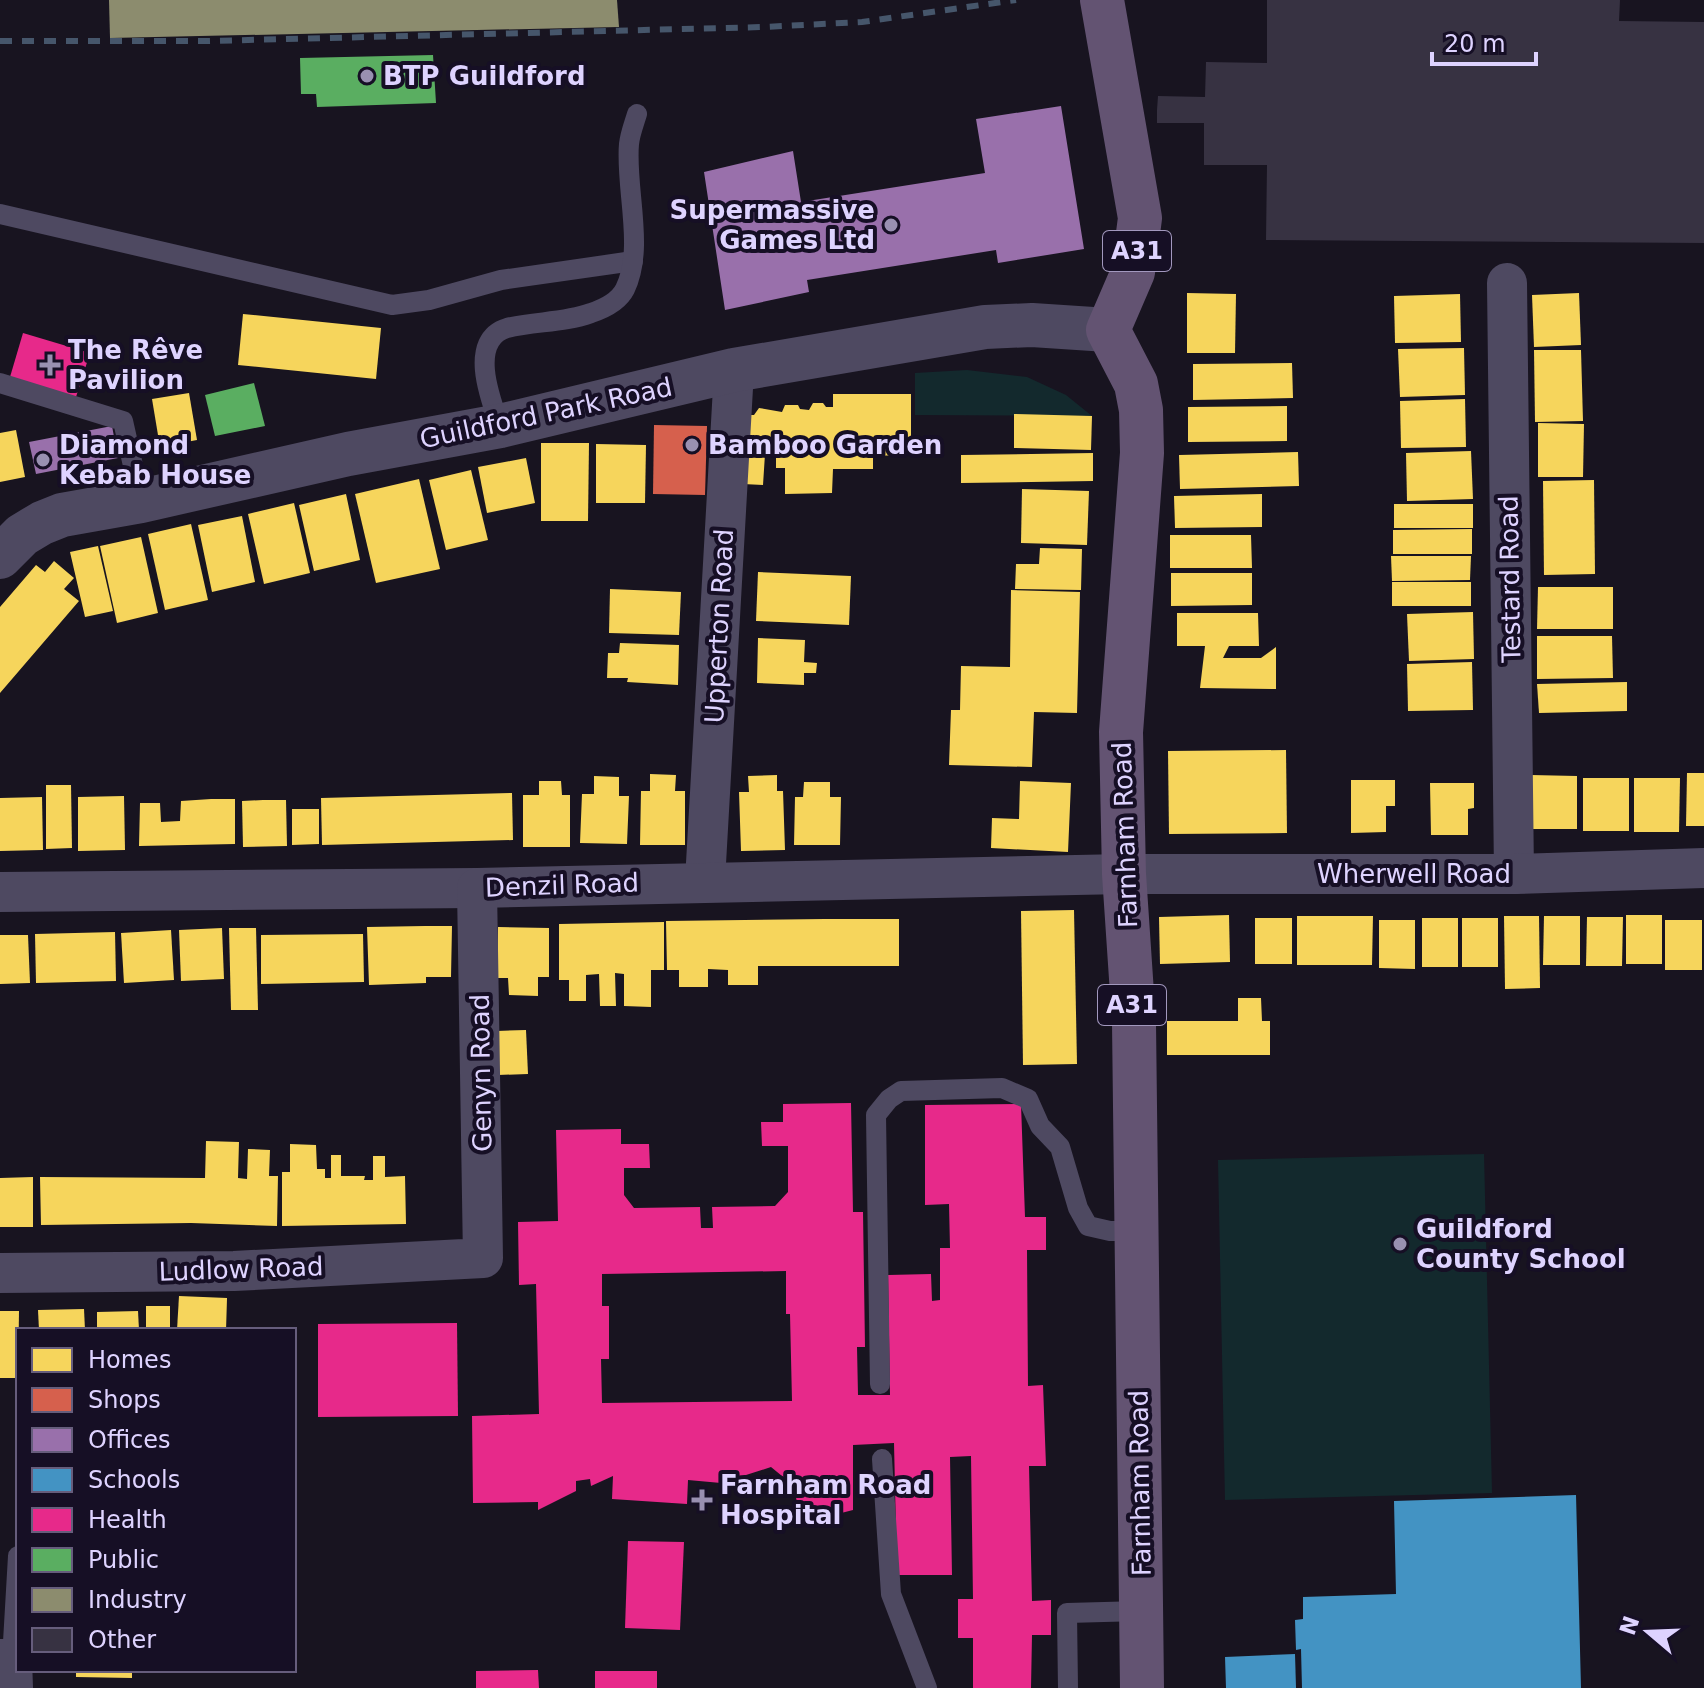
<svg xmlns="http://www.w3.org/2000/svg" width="1704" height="1688" font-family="'DejaVu Sans',sans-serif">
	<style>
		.green { fill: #13292d }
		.homes { fill: #f6d55c }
		.shops { fill: #d6604d }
		.offices { fill: #9970ab }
		.schools { fill: #4393c3 }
		.health { fill: #e7298a; fill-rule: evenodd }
		.public { fill: #5aae61 }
		.industry { fill: #8c8c6e }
		.building { fill: #373242 }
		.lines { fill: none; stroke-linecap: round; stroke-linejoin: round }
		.service { stroke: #4e4961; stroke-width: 20 }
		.minor { stroke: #4e4961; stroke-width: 40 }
		.tertiary { stroke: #4e4961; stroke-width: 44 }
		.primary { stroke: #635372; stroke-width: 44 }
		.rail { stroke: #46566b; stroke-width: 6; stroke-dasharray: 12 10; stroke-linecap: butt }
		.poi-dot { fill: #9990b1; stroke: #160f25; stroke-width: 3 }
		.labels { text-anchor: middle; stroke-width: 8; stroke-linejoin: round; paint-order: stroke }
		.shield { fill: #160f25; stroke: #a298be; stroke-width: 2 }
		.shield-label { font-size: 24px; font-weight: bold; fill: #ded3ff }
		.poi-label { font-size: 26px; font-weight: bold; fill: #ded3ff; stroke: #160f25; text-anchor: start }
		.street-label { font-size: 26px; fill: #ded3ff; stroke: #160f25 }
	</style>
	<rect width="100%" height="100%" fill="#181420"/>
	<g class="green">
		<path d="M967 370 1027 377 1066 395 1092 416 915 415V373Z"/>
		<path d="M1484 1154 1492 1493 1225 1500 1218 1160Z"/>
	</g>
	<g class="homes">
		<path d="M1187 293 1236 294 1235 353H1187Z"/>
		<path d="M1579 293 1581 345 1534 347 1532 295Z"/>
		<path d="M1460 294 1461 342 1395 343 1394 296Z"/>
		<path d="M243 314 381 328 376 379 238 365Z"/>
		<path d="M1464 348 1465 395 1400 397 1398 349Z"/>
		<path d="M1534 350H1581L1583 421 1535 422Z"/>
		<path d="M1292 363 1293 398 1193 400V364Z"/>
		<path d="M189 393 197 440 160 447 152 399Z"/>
		<path d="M833 394H911V442H901V455L873 456V469H833L832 493 785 494V468H776V454H765L763 485 743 484 746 415H754L759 408 782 412 785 405H798L800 409 809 410 813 403H823L826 407H833Z"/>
		<path d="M1465 399 1466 447 1401 448 1400 401Z"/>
		<path d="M1287 406V441L1188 442V407Z"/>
		<path d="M1014 414 1092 416 1091 450 1014 448Z"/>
		<path d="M1538 423 1584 424 1583 477H1538Z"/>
		<path d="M16 430 25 477 0 482V433Z"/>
		<path d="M541 443H589L588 521H541Z"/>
		<path d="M596 444 646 445 645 503H596Z"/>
		<path d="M1471 451 1473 499 1407 501 1406 453Z"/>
		<path d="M1298 452 1299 486 1180 489 1179 455Z"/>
		<path d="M1093 453V481L961 483V455Z"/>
		<path d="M526 458 535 503 487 513 478 467Z"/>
		<path d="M471 470 488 540 446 550 429 480Z"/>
		<path d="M419 479 440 569 376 583 355 494Z"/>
		<path d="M1594 480 1595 574 1544 575 1543 481Z"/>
		<path d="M1022 489 1089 491 1087 545 1021 543Z"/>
		<path d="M346 494 360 560 314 571 299 505Z"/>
		<path d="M1262 494V527L1175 528 1174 496Z"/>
		<path d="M294 503 310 573 264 584 248 514Z"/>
		<rect x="1394" y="504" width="79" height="24"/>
		<path d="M242 516 255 582 212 592 198 525Z"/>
		<path d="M191 524 208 600 165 610 148 534Z"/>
		<path d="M1472 529V554H1393V530Z"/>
		<path d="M1170 535H1251L1252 568H1170Z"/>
		<path d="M141 537 158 613 117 623 100 546Z"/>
		<path d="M98 546 113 611 85 617 70 552Z"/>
		<path d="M1040 548 1082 549 1081 590 1015 589 1016 564H1039Z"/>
		<path d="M1391 556H1471L1470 580 1392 581Z"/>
		<path d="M54 561 74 578 64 589 79 601 0 693V607L36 565 45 572Z"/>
		<path d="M758 572 851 576 849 625 756 621Z"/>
		<path d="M1171 573H1252V605L1171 606Z"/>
		<rect x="1392" y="582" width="79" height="24"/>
		<path d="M1538 587H1613V629H1537Z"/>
		<path d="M610 589 681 592 679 635 609 633Z"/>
		<path d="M1011 590 1080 592 1077 713 1034 712 1032 767 949 765 951 710H960L961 666 1010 667Z"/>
		<path d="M1473 612 1474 659 1409 661 1407 614Z"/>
		<path d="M1177 613H1258L1259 646H1229L1223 658H1261L1276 647V689L1200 688 1205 646H1177Z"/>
		<path d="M1537 636H1612L1613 678 1537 679Z"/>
		<path d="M758 638 805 640 804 662 817 663 816 673H804V685L757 683Z"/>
		<path d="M620 643 679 645 678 685 627 682 628 678H607L608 653H619Z"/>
		<path d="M1472 662 1473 710 1408 711 1407 664Z"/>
		<path d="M1627 682V711L1539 713 1537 684Z"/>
		<path d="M1286 750 1287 833 1169 834 1168 751Z"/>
		<path d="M1687 773H1704V826H1686Z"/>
		<path d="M650 774 676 775 675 791H685V845H640L641 791H650Z"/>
		<path d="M777 775V791H783L785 850 741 851 739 792H749L748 776Z"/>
		<path d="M1531 775 1577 776V829H1531Z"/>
		<path d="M594 776 619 777V796H629L627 844 580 843 582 794H594Z"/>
		<rect x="1583" y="778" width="46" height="53"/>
		<path d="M1634 778H1680L1679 832H1634Z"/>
		<path d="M1351 780H1395V806H1386V832L1351 833Z"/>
		<path d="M539 781H561L562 795H570V847H523V795H539Z"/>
		<path d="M1020 781 1071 783 1068 852 991 848 992 818 1019 819Z"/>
		<path d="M804 782H830V797H841L840 845H794L795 797H803Z"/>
		<path d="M1430 783H1474V808L1468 809V835H1431Z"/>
		<path d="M46 785H71L72 848 46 849Z"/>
		<path d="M512 793 513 840 322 845 321 798Z"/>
		<path d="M124 796 125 850 78 851V797Z"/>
		<path d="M42 797 43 850 0 851V798Z"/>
		<path d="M211 799H235V844L139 846 140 803H160L161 822 180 821 181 801Z"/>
		<path d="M263 800H286L287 846 243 847 242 801Z"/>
		<path d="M292 809H319V844L292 845Z"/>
		<path d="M1074 910 1077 1064 1023 1065 1021 911Z"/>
		<path d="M1229 915 1230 962 1160 964 1159 917Z"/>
		<rect x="1626" y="915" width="36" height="49"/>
		<path d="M1297 916H1373L1372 965H1297Z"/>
		<path d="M1504 916H1539L1540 988 1505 989Z"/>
		<path d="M1544 916H1580V965H1543Z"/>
		<path d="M1587 917H1623L1622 966H1586Z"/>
		<rect x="1255" y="918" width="37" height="46"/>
		<rect x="1422" y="918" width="36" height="49"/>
		<rect x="1462" y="918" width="36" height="49"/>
		<path d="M825 919H899V966H758V985H728V970L708 969V987H679V970H667L666 921Z"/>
		<path d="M1379 920H1415V969L1379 968Z"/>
		<rect x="1665" y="920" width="37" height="50"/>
		<path d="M664 922V970H651V1007L624 1006V974L615 973 616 1006H600L599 974 586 975V1001H569V980H559V924Z"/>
		<path d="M425 926H452L451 977H426V983L369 985 367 927Z"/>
		<path d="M498 927 549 928V977H538V996L509 995 508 978H497Z"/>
		<path d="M222 928 224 979 181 981 179 930Z"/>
		<path d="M229 928H256L258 1010H231Z"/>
		<path d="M171 930 174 980 124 983 121 933Z"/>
		<path d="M115 932 116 981 36 983 35 934Z"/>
		<path d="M363 934 364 982 261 984V935Z"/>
		<path d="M0 935H28L30 983 0 984Z"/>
		<path d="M1238 998H1261L1262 1021H1270V1055H1167V1021H1238Z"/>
		<path d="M526 1030 528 1074 498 1075 497 1031Z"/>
		<path d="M206 1141 239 1142 238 1178 247 1179 248 1149 270 1150 269 1176H278L277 1226 191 1223 41 1225 40 1177 205 1178Z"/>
		<path d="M290 1144 316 1145 317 1169H325V1178H331V1155H341V1176H365L364 1180H373V1156H385V1177L405 1176 406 1224 282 1226V1172H290Z"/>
		<path d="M33 1177V1227H0V1178Z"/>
		<path d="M179 1296 227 1298 226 1330H177Z"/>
		<rect x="146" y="1306" width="24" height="24"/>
		<path d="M84 1309 85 1330H39L38 1310Z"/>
		<path d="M0 1311H19L18 1378H0Z"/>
		<path d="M138 1311 139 1330H97V1312Z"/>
		<path d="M76 1670H132V1678L76 1677Z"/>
	</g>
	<path class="shops" d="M654 425 707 426 705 495 653 494Z"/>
	<g class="offices">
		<path d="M1061 106 1084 249 998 263 996 250 807 280 809 292 725 310 704 172 793 151 801 202 985 173 976 119Z"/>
		<path d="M112 426 118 458 36 474 29 442Z"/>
	</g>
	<g class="schools">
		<path d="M1576 1495 1581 1688H1302L1301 1649 1296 1650 1295 1620 1303 1619V1597L1396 1594 1394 1501Z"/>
		<path d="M1295 1654 1296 1688H1226L1225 1657Z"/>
	</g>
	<g class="health">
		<path d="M23 333 90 353 76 397 10 377Z"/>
		<path d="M851 1103 853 1212H863L865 1347H857L858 1395H890L888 1275 931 1274 932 1301 940 1300V1248H950L949 1204 925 1205V1105L1021 1104 1025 1217H1046V1250H1027L1028 1386 1043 1385 1046 1466H1029L1032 1601 1051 1600V1635H1032L1031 1688H973V1638H958V1599H973L971 1456 950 1457 952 1575H897L894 1443 853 1445V1510L802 1523 793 1485 771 1467 721 1483 688 1480 687 1504 612 1499 613 1476 591 1486 590 1479 576 1481V1491L538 1510V1502L473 1503 472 1416 539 1414 536 1284 519 1285 518 1222 558 1221 556 1130 621 1129V1144H649L650 1168H624V1195L634 1208 700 1207 701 1228H713L712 1207 775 1206 788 1192V1146H762L761 1122H783V1104ZM786 1271V1314H790L792 1401 602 1403 601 1359H609V1306H602V1274Z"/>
		<path d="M457 1323 458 1416 318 1417V1324Z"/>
		<path d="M628 1541 684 1542 680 1630 625 1628Z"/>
		<path d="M538 1670 539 1688H476V1671Z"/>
		<rect x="595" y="1671" width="62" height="17"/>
	</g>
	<g class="public">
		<path d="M433 55 436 103 317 107 316 94H301L300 58Z"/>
		<path d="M254 383 265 426 215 436 205 395Z"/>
	</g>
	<path class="industry" d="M109 0H617L619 27 110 38Z"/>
	<path class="building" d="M1267 0H1620L1619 21 1704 22V243L1266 240 1267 165H1204V123H1157V110L1158 96 1205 97 1206 62 1267 63Z"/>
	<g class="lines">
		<g class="service">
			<path d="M0 214 392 305 429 300 501 280 633 261"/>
			<path d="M0 383 123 421 141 501"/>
			<path d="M500 426C491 401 467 340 507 328 535 321 564 323 591 313 603 309 619 301 625 289 645 248 625 188 629 144 630 134 634 124 637 114"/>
			<path d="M880 1384 876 1115 889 1099 901 1091 1002 1088 1028 1099 1040 1126 1060 1147 1078 1208 1088 1226 1110 1231H1137"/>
			<path d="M882 1459 891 1594 927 1688"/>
			<path d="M12 1659 18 1556"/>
			<path d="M1068 1688 1067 1613 1141 1611"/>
		</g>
		<g class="minor">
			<path d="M1507 283 1514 874"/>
			<path d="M705 881 734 370"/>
			<path d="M0 892 477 888 1124 874H1514L1704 868"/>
			<path d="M0 1273 234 1271 483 1258 477 888"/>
			<path d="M0 1659H12L13 1688"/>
		</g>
		<path class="tertiary" d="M0 557 22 535 42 523 62 515 141 501 348 454 500 426 734 370 985 327 1032 325 1108 330"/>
		<path class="primary" d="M1102 0 1140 218 1133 272 1108 330 1136 384 1141 410 1142 453 1121 732 1124 874 1134 1023 1142 1688"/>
		<path class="rail" d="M0 41H209L763 27 862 22 1016 0"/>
	</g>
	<g class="poi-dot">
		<circle cx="367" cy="76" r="8"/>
		<circle cx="891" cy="225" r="8"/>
		<path d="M46 353h8v8h8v8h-8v8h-8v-8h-8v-8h8z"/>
		<circle cx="692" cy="445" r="8"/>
		<circle cx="43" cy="460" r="8"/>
		<circle cx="1400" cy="1244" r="8"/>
		<path d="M698 1488h8v8h8v8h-8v8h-8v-8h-8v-8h8z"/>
	</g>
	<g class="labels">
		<g class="shield">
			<rect x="1103" y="231" width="68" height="40" rx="6"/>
			<rect x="1098" y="985" width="68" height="40" rx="6"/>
		</g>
		<g class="shield-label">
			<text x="1137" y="259">A31</text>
			<text x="1132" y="1013">A31</text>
		</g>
		<g class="poi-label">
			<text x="383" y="85">BTP Guildford</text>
			<text x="875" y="219" text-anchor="end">Supermassive<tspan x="875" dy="30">Games Ltd</tspan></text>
			<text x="68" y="359">The Rêve<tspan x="68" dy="30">Pavilion</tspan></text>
			<text x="59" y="454">Diamond<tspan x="59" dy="30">Kebab House</tspan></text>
			<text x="708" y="454">Bamboo Garden</text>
			<text x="1416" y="1238">Guildford<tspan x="1416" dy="30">County School</tspan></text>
			<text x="720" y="1494">Farnham Road<tspan x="720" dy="30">Hospital</tspan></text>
		</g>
		<g class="street-label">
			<text transform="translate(546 413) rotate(-12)" y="9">Guildford Park Road</text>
			<text transform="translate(1510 579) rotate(-91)" y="9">Testard Road</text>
			<text transform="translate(719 626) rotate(-87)" y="9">Upperton Road</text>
			<text transform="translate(1125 835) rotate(-92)" y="9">Farnham Road</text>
			<text x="1414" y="883">Wherwell Road</text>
			<text transform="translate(562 885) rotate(-2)" y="9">Denzil Road</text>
			<text transform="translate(481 1073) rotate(-91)" y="9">Genyn Road</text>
			<text transform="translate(241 1269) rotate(-2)" y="9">Ludlow Road</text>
			<text transform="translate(1140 1483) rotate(-91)" y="9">Farnham Road</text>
		</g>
	</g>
	<rect x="16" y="1328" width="280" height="344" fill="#160f25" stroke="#665d7c" stroke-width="2"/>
	<rect x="32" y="1348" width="40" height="24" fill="#f6d55c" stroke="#665d7c" stroke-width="2"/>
	<text x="88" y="1368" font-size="24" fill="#ded3ff">Homes</text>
	<rect x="32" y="1388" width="40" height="24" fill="#d6604d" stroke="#665d7c" stroke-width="2"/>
	<text x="88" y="1408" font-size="24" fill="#ded3ff">Shops</text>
	<rect x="32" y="1428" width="40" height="24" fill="#9970ab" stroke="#665d7c" stroke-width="2"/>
	<text x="88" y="1448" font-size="24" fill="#ded3ff">Offices</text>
	<rect x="32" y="1468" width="40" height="24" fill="#4393c3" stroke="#665d7c" stroke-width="2"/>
	<text x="88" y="1488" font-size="24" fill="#ded3ff">Schools</text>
	<rect x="32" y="1508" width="40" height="24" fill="#e7298a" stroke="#665d7c" stroke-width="2"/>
	<text x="88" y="1528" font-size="24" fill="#ded3ff">Health</text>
	<rect x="32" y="1548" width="40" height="24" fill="#5aae61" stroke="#665d7c" stroke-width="2"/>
	<text x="88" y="1568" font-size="24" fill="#ded3ff">Public</text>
	<rect x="32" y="1588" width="40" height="24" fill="#8c8c6e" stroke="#665d7c" stroke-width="2"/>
	<text x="88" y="1608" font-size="24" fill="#ded3ff">Industry</text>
	<rect x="32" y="1628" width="40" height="24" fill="#373242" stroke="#665d7c" stroke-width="2"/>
	<text x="88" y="1648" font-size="24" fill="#ded3ff">Other</text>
	<g transform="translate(1648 1632) rotate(289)" stroke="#160f25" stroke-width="6" paint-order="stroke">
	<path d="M0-6L14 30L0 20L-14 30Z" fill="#ded3ff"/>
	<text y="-12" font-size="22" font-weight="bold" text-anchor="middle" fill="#ded3ff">N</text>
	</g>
	<path d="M1432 52v12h104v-12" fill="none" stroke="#ded3ff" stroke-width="4"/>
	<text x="1444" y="52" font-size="24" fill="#ded3ff" stroke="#160f25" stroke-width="6" paint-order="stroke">20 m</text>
</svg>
